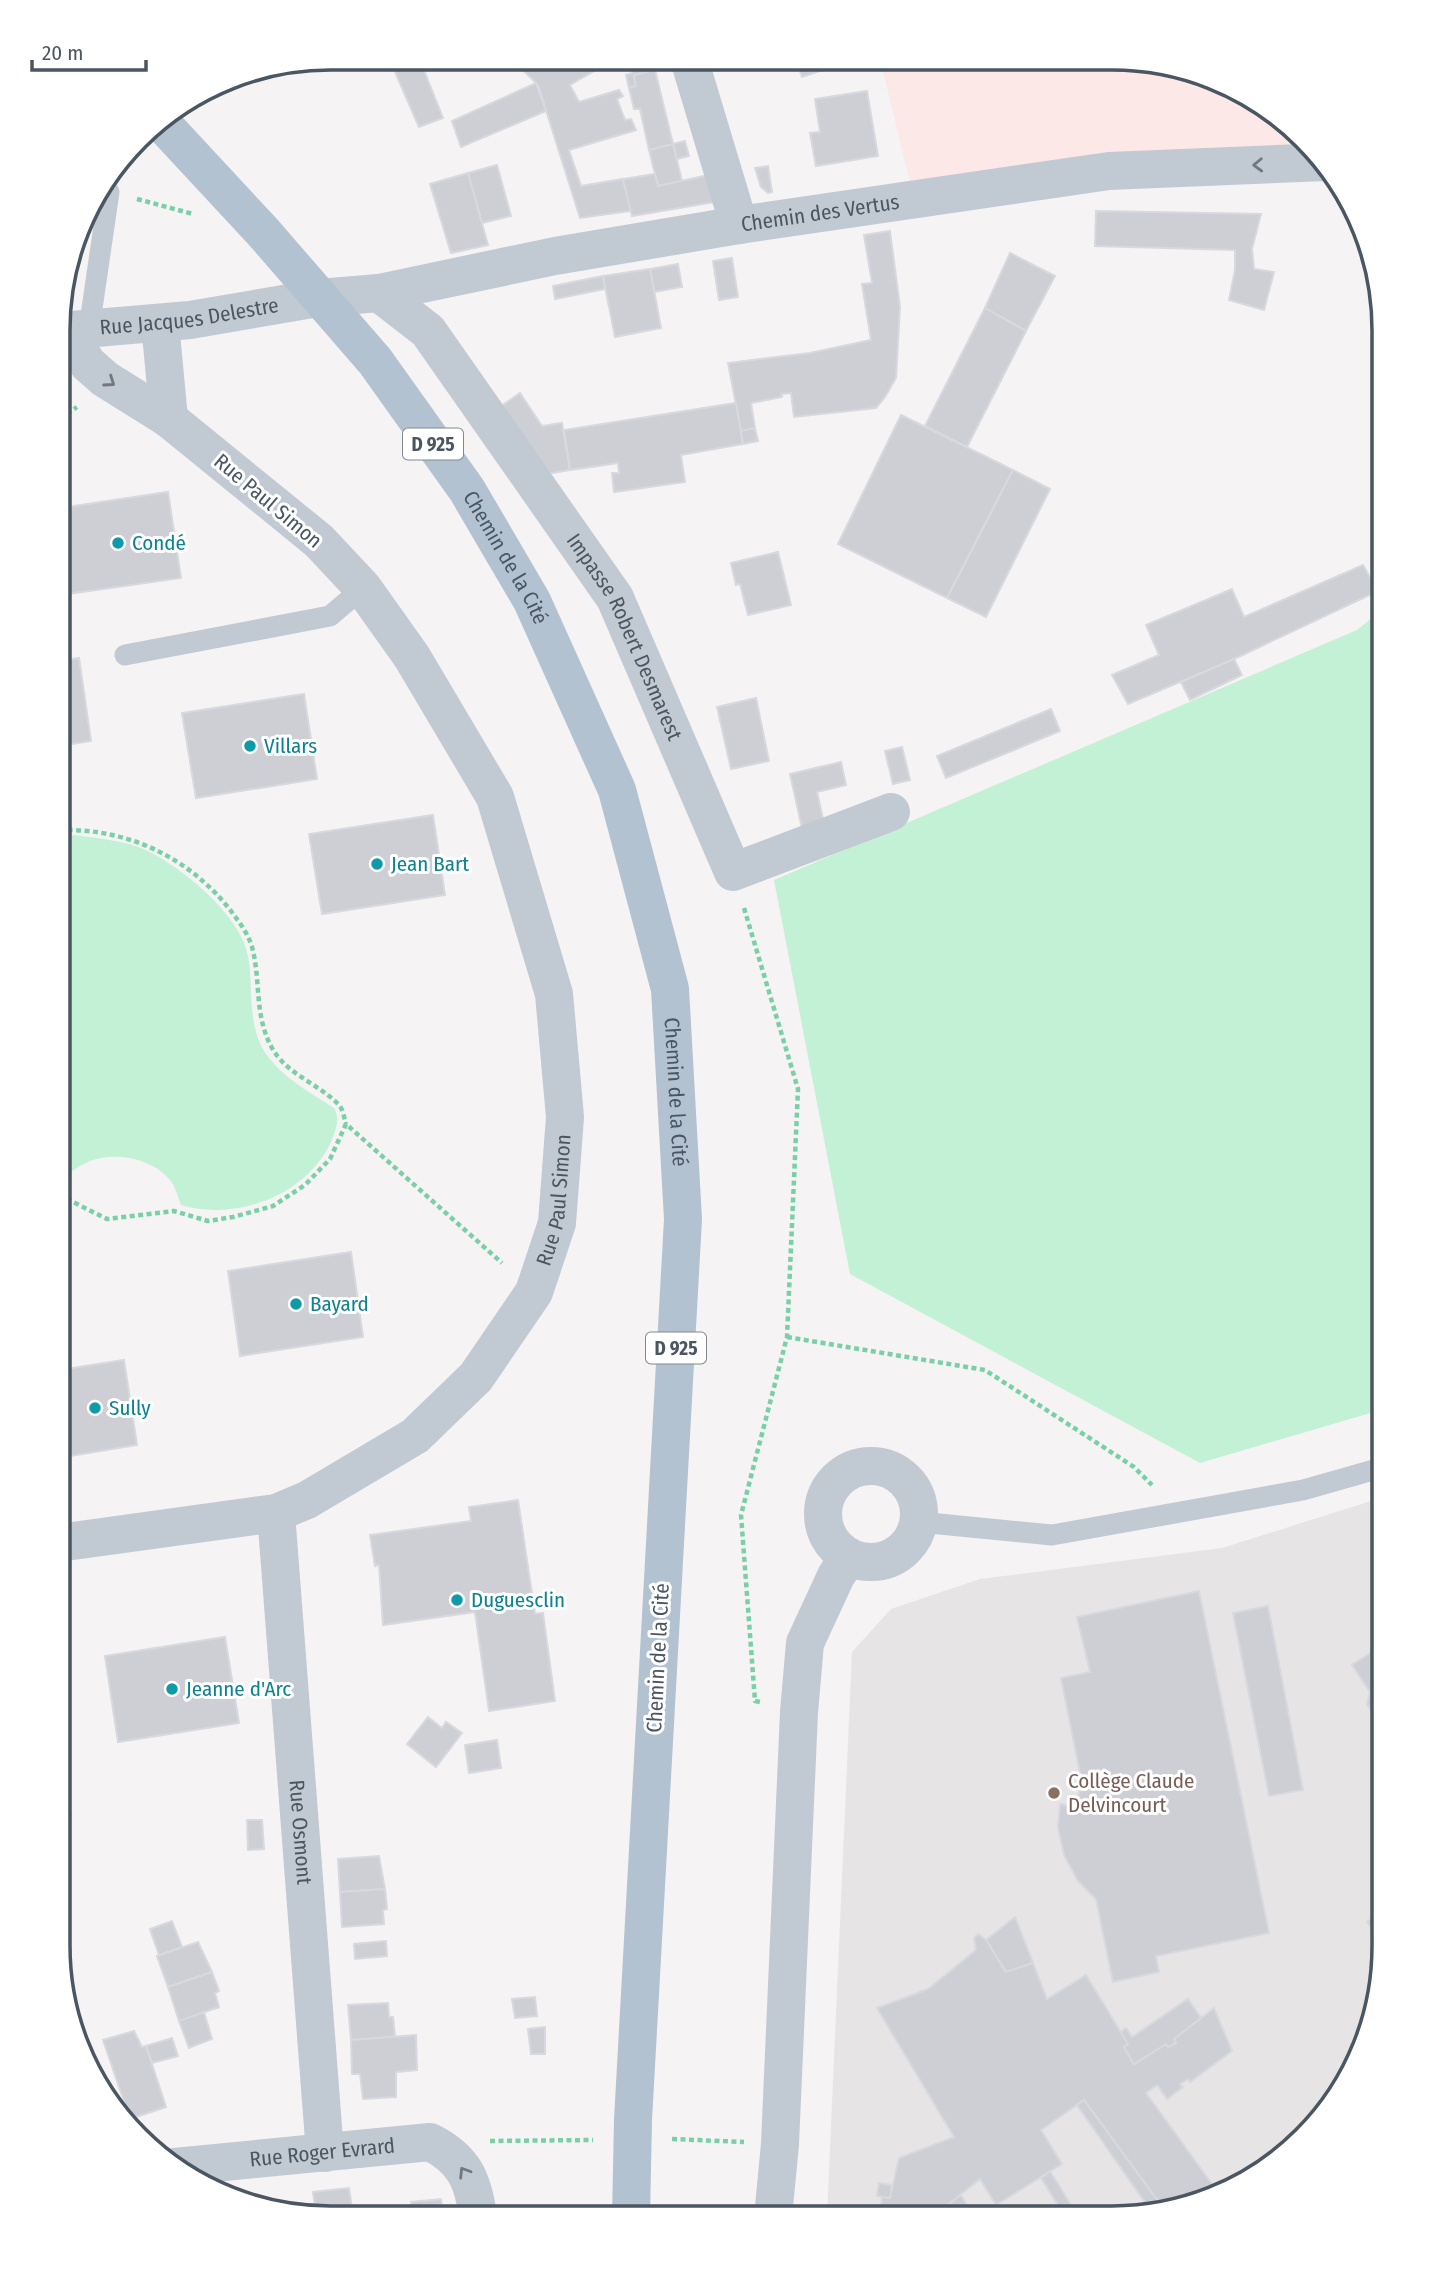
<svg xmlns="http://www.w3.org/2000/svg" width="1442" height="2276" font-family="'Fira Sans Condensed',sans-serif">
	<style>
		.education { fill: #e6e4e5 }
		.medical { fill: #fce8e6 }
		.green { fill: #c3f1d5 }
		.building { fill: #cdcfd5; stroke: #d7d9de; stroke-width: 2 }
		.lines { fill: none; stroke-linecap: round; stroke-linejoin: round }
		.path { stroke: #7ad0a6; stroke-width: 4.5; stroke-dasharray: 5 3.5; stroke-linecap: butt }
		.service { stroke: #c1cad2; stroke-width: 21 }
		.minor { stroke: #c1cad2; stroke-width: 38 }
		.primary { stroke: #b3c2d1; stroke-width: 38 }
		.oneway { stroke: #6e7983 }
		.culture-dot { fill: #0f9aa8; stroke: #fff; stroke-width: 2.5 }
		.education-dot { fill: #8d6e63; stroke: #fff; stroke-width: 2.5 }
		.labels { text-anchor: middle; stroke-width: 6; stroke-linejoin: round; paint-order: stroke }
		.shield { fill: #fff; stroke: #808990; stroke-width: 2 }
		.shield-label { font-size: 19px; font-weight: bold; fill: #4a5661 }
		.street-label { font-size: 21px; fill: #4a5661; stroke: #fff }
		.culture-label { font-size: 21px; fill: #0d838f; stroke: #fff; text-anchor: start }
		.education-label { font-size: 21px; fill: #785e54; stroke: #fff; text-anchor: start }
		.rim { fill: none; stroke: #4a5661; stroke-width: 3.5 }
	</style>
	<rect width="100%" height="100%" fill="#f5f3f3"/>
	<path class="education" d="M1384 1497V1964L1370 2034 1328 2111 1278 2162 1216 2198 1112 2218 827 2217 852 1652 891 1609 980 1579 1222 1548Z"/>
	<path class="medical" d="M880 59 1148 60 1216 79 1278 114 1319 155 911 186Z"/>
	<g class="green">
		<path d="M1384 608V1409L1200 1463 850 1274 774 880 1357 630Z"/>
		<path d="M73 835C96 838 120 840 141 848 178 863 241 915 248 956 254 989 246 1026 267 1055 283 1078 311 1093 334 1108 341 1120 335 1132 330 1144 304 1197 235 1221 181 1205 178 1197 175 1186 170 1180 152 1158 113 1151 88 1162 77 1166 72 1174 59 1175V836Z"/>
	</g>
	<g class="building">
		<path d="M389 58H419L443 118 419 127Z"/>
		<path d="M511 58 597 59 591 63 594 71 570 85 579 102 619 90 623 96 617 99 625 120 631 119 636 130 569 150 581 186 623 179 631 211 580 218 538 85Z"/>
		<path d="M627 59H651L655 70 634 75 636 86 629 88 626 75 632 73Z"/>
		<path d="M796 59H829L832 67 802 77Z"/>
		<path d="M655 70 673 144 649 150 640 109H634L629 88 636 86 634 75Z"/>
		<path d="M536 83 546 111 461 147 452 121Z"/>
		<path d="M867 91 878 156 816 166 810 133 820 132 815 99Z"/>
		<path d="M685 141 689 156 677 159 673 144Z"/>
		<path d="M673 144 682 181 658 186 649 150Z"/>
		<path d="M497 165 511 216 482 223 468 173Z"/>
		<path d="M768 166 772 192 768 193 761 187 755 168Z"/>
		<path d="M468 173 488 245 451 253 430 184Z"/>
		<path d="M655 174 658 186 713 174 715 202 632 216 623 179Z"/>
		<path d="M1096 211 1261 214 1252 249 1254 269 1274 272 1264 310 1229 300 1235 270V250L1095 246Z"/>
		<path d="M890 231 900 307 896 378 885 397 876 408 794 417 791 393 782 394V397L751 403 755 428 741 431 728 363 810 353 871 340 862 284 872 283 864 235Z"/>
		<path d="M1010 253 1055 276 1026 331 985 308Z"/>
		<path d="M732 258 738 297 719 300 713 261Z"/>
		<path d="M678 264 682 287 654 292 650 269Z"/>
		<path d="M650 269 661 328 615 337 603 276Z"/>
		<path d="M603 276 605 289 555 299 553 286Z"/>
		<path d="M985 308 1026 331 967 447 925 426Z"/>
		<path d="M520 393 542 426 562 423 570 470 547 474 500 407Z"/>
		<path d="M736 403 743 444 681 455 685 482 614 492 612 473H619L618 463 570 470 564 430Z"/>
		<path d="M901 415 1013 470 947 598 838 544Z"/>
		<path d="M755 428 758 441 743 444 741 431Z"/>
		<path d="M1013 470 1050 489 986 617 947 598Z"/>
		<path d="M168 492 181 578 60 595V508Z"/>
		<path d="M778 552 791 605 748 615 740 584 736 585 731 563Z"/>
		<path d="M1363 565 1378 591 1234 659 1128 704 1112 675 1159 655 1146 625 1232 589 1244 617Z"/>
		<path d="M79 658 91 741 59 746 60 661Z"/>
		<path d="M1234 659 1242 675 1190 700 1181 682Z"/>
		<path d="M304 694 317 779 196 798 182 713Z"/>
		<path d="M756 698 769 761 731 769 717 707Z"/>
		<path d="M1051 709 1060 731 946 778 937 756Z"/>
		<path d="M902 747 910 780 893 784 885 751Z"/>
		<path d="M841 762 846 785 817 792 824 823 802 828 790 774Z"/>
		<path d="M433 815 445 895 322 914 309 834Z"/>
		<path d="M351 1252 363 1337 240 1356 228 1271Z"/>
		<path d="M124 1360 137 1445 58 1458 59 1370Z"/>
		<path d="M518 1500 535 1614 543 1613 555 1701 489 1711 475 1612 383 1625 379 1565 375 1566 370 1535 471 1521 469 1507Z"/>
		<path d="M1199 1591 1269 1933 1156 1956 1159 1972 1113 1982 1096 1899 1078 1881 1064 1855 1058 1827 1060 1804 1075 1807 1082 1783 1061 1678 1090 1672 1077 1617Z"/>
		<path d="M1268 1606 1303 1790 1269 1796 1233 1613Z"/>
		<path d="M225 1637 239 1723 118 1742 105 1656Z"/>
		<path d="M1384 1644V1722L1378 1721 1367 1704 1370 1692 1352 1665Z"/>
		<path d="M428 1717 442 1728 446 1722 462 1733 436 1767 407 1744Z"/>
		<path d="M497 1740 501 1768 469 1773 465 1745Z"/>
		<path d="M64 1769 71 1817 58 1819V1770Z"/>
		<path d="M247 1820H262L264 1849 248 1850Z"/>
		<path d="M379 1856 385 1889 340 1892 338 1859Z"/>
		<path d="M385 1889 387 1909 383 1910 384 1924 342 1927 340 1892Z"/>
		<path d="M1384 1911V1946L1367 1922Z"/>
		<path d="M1015 1917 1033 1963 1006 1972 986 1940Z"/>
		<path d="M172 1921 182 1947 159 1955 150 1929Z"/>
		<path d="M978 1934 986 1940 1006 1972 1033 1963 1047 1999 1086 1975 1128 2044 1124 2047 1134 2064 1166 2044 1168 2047 1176 2043 1174 2039 1214 2008 1232 2051 1190 2082 1188 2079 1180 2084 1183 2087 1167 2099 1157 2085 1146 2093 1220 2195 1163 2208 1084 2100 1041 2130 1062 2164 996 2205 980 2179 945 2207 944 2218H879L882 2197 890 2198 899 2158 954 2137 877 2008 928 1989 976 1950 974 1938Z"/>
		<path d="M386 1941 387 1956 355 1959 354 1944Z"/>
		<path d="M198 1942 212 1972 168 1987 157 1956Z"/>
		<path d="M212 1972 219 1991 215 1993 219 2007 179 2021 168 1987Z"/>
		<path d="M535 1997 537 2016 515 2018 512 1999Z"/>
		<path d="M1188 1999 1201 2018 1174 2039 1176 2043 1168 2047 1166 2044 1134 2064 1124 2047 1128 2044 1121 2032 1126 2028 1132 2037Z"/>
		<path d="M388 2003 389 2017H393L395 2037 351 2040 348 2005Z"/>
		<path d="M204 2012 212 2039 189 2048 179 2021Z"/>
		<path d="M545 2027V2054H531L528 2029Z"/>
		<path d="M134 2031 142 2047 146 2046 166 2107 130 2119 103 2040Z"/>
		<path d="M416 2035 417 2070 396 2072V2097L363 2099 360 2074H352L351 2040Z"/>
		<path d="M172 2038 178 2056 152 2063 146 2046Z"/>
		<path d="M1084 2100 1163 2208 1151 2211 1077 2105Z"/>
		<path d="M1050 2171 1079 2218H1066L1041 2178Z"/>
		<path d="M879 2183 892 2185 890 2198 877 2196Z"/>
		<path d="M349 2188 353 2216H316L313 2192Z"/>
		<path d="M961 2195 974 2218H944L945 2207Z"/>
		<path d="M441 2199 443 2216H412L411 2202Z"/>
	</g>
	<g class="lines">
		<g class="path">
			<path d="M137 199 193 214"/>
			<path d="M60 419 77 407"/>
			<path d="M59 830C127 828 189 857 231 911 239 922 248 933 252 947 261 980 254 1014 271 1046 285 1074 318 1083 339 1105 343 1109 344 1118 346 1124"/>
			<path d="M744 908 798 1089 787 1337 741 1515 755 1701 760 1702"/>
			<path d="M59 1195 107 1219 174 1211 208 1221 233 1217 273 1206 305 1185 330 1159 346 1124 502 1263"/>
			<path d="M787 1337 985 1370 1134 1467 1152 1485"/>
			<path d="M672 2139 744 2142"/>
			<path d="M490 2141 593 2140"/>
		</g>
		<g class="service">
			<path d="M89 329 109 192 104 186"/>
			<path d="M125 655 330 616 363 588"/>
			<path d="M919 1522 1052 1535 1303 1490 1384 1467"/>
		</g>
		<g class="minor">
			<path d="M689 59 739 225"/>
			<path id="s1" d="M379 293 428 331 615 598 733 872 891 812"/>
			<path d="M160 323 169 419"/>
			<path id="s2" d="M60 331 190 320 318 298 379 293 555 256 739 225 1109 171 1326 162"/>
			<circle cx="871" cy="1514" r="48"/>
			<path id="s3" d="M276 1513 325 2153"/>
			<path id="s4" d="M58 1543 276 1513 307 1500 415 1436 476 1377 534 1292 557 1223 565 1117 554 994 495 797 412 657 363 588 319 541 169 419 105 379 88 364 66 331"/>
			<path id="s5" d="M174 2167 430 2142C464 2159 473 2180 478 2216"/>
			<path d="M773 2217 780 2144 799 1712 805 1643 836 1576 848 1557"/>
		</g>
		<path class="primary" id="s6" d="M159 120 263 232 375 361 467 490 532 601 617 790 670 989 683 1219 633 2120 631 2217"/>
	</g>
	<defs><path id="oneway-chevron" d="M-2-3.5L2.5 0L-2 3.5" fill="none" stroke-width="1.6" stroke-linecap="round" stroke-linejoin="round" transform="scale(1.75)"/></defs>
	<g class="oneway">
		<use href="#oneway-chevron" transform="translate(1258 165) rotate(178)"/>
		<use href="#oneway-chevron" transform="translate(110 382) rotate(35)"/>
		<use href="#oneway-chevron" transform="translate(464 2172) rotate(-122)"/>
	</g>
	<g class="culture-dot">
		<circle cx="118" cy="543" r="7"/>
		<circle cx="250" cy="746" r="7"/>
		<circle cx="377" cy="864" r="7"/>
		<circle cx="296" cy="1304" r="7"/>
		<circle cx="95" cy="1408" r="7"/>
		<circle cx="457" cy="1600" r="7"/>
		<circle cx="172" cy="1689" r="7"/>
	</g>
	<circle class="education-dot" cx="1054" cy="1793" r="7"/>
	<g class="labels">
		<g class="shield">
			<rect x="403" y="428.5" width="60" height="31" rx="5"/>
			<rect x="646" y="1332.5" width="60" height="31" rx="5"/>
		</g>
		<g class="shield-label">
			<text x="433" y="451">D 925</text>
			<text x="676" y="1355">D 925</text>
		</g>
		<g class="street-label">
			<text dy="7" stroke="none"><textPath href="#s2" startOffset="770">Chemin des Vertus</textPath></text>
			<text dy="7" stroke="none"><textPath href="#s2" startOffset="130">Rue Jacques Delestre</textPath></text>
			<text transform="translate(268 501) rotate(40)" y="7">Rue Paul Simon</text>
			<text dy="7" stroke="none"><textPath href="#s6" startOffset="560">Chemin de la Cité</textPath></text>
			<text dy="7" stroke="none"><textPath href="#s1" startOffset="427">Impasse Robert Desmarest</textPath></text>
			<text dy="7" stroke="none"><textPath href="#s6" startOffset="1127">Chemin de la Cité</textPath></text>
			<text dy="7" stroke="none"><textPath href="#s4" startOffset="662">Rue Paul Simon</textPath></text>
			<text transform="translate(658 1658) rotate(-87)" y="7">Chemin de la Cité</text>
			<text dy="7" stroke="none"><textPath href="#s3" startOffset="320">Rue Osmont</textPath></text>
			<text dy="7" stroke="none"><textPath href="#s5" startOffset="149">Rue Roger Evrard</textPath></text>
		</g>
		<g class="culture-label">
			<text x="132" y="550">Condé</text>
			<text x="264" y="753">Villars</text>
			<text x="391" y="871">Jean Bart</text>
			<text x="310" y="1311">Bayard</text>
			<text x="109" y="1415">Sully</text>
			<text x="471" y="1607">Duguesclin</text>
			<text x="186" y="1696">Jeanne d'Arc</text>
		</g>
		<g class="education-label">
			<text x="1068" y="1788">Collège Claude<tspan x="1068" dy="24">Delvincourt</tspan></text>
		</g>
	</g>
	<path d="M0 0H1442V2276H0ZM330 70H1112A260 260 0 0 1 1372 330V1946A260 260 0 0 1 1112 2206H330A260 260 0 0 1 70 1946V330A260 260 0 0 1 330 70Z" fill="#fff" fill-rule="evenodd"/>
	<path class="rim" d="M330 70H1112A260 260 0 0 1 1372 330V1946A260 260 0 0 1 1112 2206H330A260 260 0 0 1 70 1946V330A260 260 0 0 1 330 70Z"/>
	<path d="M32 60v10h114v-10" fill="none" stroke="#4a5661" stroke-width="3.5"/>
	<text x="42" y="60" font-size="21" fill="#4a5661" stroke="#ffffff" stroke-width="5" paint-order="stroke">20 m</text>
</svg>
